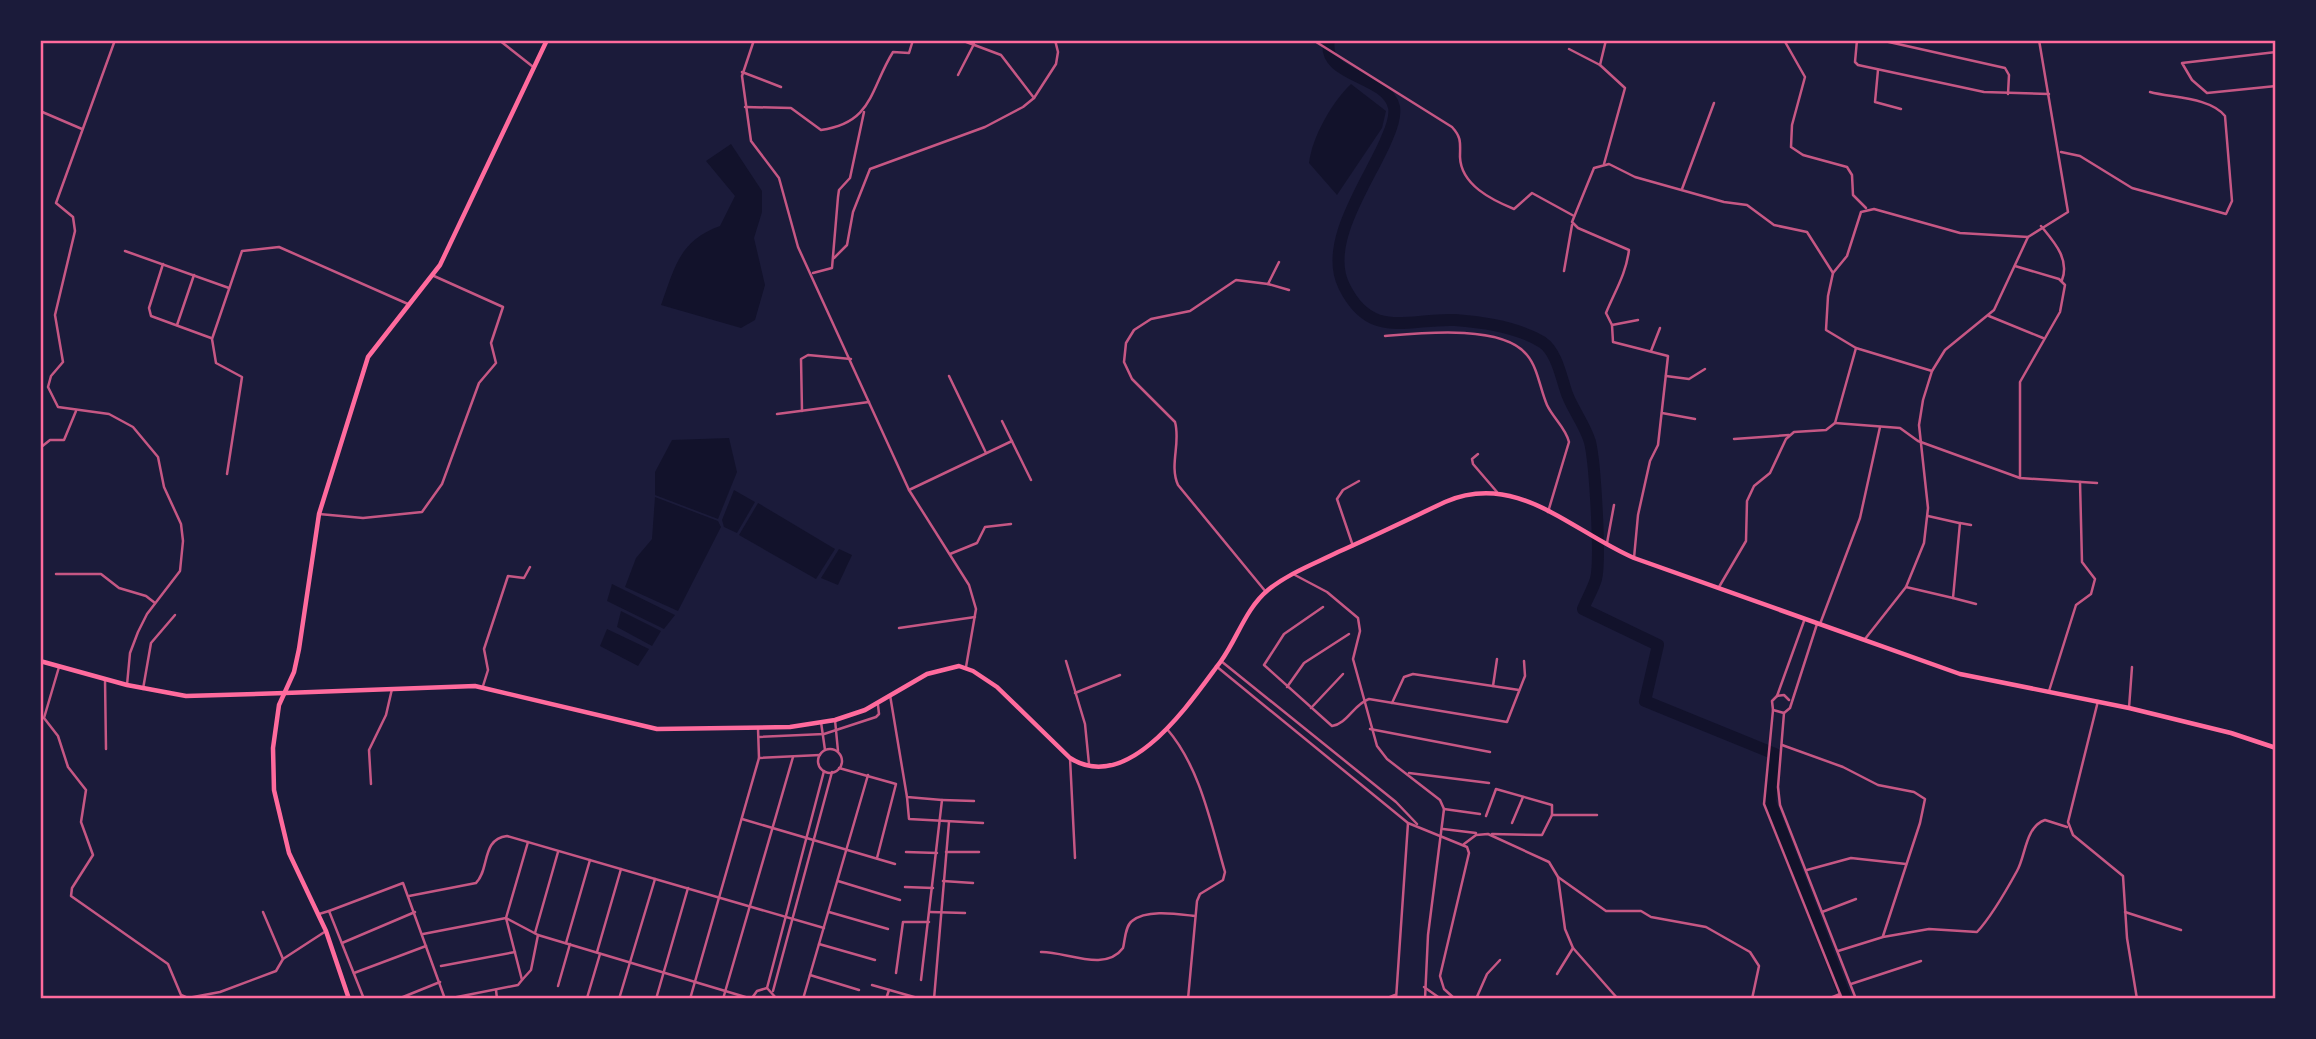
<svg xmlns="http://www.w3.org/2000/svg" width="2316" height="1039" font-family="Commissioner,sans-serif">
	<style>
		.water { fill: #12122b }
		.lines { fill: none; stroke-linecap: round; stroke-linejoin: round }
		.river { stroke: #12122b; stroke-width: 12 }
		.minor { stroke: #c65784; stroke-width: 2.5 }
		.secondary { stroke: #ff6b9d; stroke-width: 4.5 }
		.primary { stroke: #ff6b9d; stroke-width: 4.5 }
		.neatline { fill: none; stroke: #ff6b9d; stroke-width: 2.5 }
	</style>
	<rect width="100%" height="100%" fill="#1b1b3a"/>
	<g class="water">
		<path d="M1351 84 1386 111 1382 128 1337 195 1309 163C1312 137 1332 102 1351 84Z"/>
		<path d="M731 144 762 191V212L754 238 765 285 755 320 741 328 661 305C675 267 679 241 720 226L735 196 706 161Z"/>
		<path d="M729 438 737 472 718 519 655 495V472L672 440Z"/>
		<path d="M734 490 755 502 737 533 724 527 722 520Z"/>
		<path d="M655 497 718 521 721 527 678 611 625 587 636 558 652 539Z"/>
		<path d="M758 503 835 549 816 579 739 535Z"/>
		<path d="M839 549 852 555 838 585 821 578Z"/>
		<path d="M612 584 675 615 664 629 607 601Z"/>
		<path d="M621 611 661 631 652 646 617 627Z"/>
		<path d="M607 629 649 649 638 666 600 646Z"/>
	</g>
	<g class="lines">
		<path class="river" d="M1329 40C1321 78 1386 74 1394 107 1396 117 1391 129 1387 138 1371 178 1322 242 1344 286 1371 341 1408 318 1455 320 1482 322 1519 328 1542 342 1557 352 1561 377 1567 394 1573 410 1585 425 1590 442 1595 463 1601 559 1596 579 1593 589 1587 599 1583 609L1658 645 1645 701 1775 754 1770 802 1846 999"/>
		<g class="minor">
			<path d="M115 40 56 203 73 217 75 231 55 315 63 362 51 376 48 387 58 407 109 414 133 427 158 457 164 487 181 524 183 541 180 571 147 614 138 632 130 653 127 685"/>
			<path d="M499 40 532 66"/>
			<path d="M754 40 742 76 751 141 779 178 798 247 909 490 969 585 976 609 966 667"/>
			<path d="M961 40 1001 55 1034 98"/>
			<path d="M1176 40H1185"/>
			<path d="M1313 40 1452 127C1462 138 1460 143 1460 157 1461 185 1492 200 1514 209L1532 193 1574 216"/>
			<path d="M1784 40 1805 77 1792 125 1791 147 1803 155 1847 167 1852 175 1853 195 1866 208"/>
			<path d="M1857 40 1855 62 1858 65 1984 92 2049 94"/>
			<path d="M1880 40 2005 68 2009 75 2008 94"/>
			<path d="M1569 49 1600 65 1625 88 1604 164"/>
			<path d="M2276 52 2182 63 2192 80 2207 93 2276 86"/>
			<path d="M1600 65 1606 40"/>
			<path d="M1878 70 1875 102 1901 109"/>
			<path d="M742 72 781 87"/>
			<path d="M958 75 974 44"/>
			<path d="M745 107 791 108 821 130C873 123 870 89 893 52L909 53 913 40"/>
			<path d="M40 111 82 129"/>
			<path d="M2061 152 2080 156 2132 188 2226 214 2232 201 2225 116C2210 97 2172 98 2150 92"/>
			<path d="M1682 189 1714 103"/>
			<path d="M2041 226C2054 242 2070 259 2062 280"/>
			<path d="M125 251 229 288"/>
			<path d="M834 258 847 245 853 212 870 169 985 127 1023 107 1034 98 1056 64 1058 52 1055 40"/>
			<path d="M163 264 149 308 151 316 211 338"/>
			<path d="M2015 266 2059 279 2065 285 2060 312 2020 382V478"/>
			<path d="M1564 271 1572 225"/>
			<path d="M813 273 832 268 838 197 839 190 850 178 864 112"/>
			<path d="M1268 284 1289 290"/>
			<path d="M1989 316 2043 338"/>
			<path d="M177 325 194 275"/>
			<path d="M1612 325 1638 320"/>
			<path d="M1385 336C1420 333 1503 324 1527 355 1538 368 1540 389 1547 405 1553 418 1566 428 1569 442L1548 512"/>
			<path d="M1856 348 1932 371"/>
			<path d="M1651 351 1660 328"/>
			<path d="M949 376 986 453"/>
			<path d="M1666 376 1689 379 1705 369"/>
			<path d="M802 411 801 359 808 355 851 359"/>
			<path d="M1662 413 1695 419"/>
			<path d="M777 414 869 402"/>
			<path d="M1002 421 1031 480"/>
			<path d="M1835 423 1856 348 1826 330 1828 296 1833 273 1847 256 1861 212 1874 209 1960 233 2028 237"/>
			<path d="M1835 423 1900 428 1918 441 2020 478 2097 483"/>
			<path d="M1734 439 1789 435"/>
			<path d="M40 448 50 440H64L76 411"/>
			<path d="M1478 454 1472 459 1473 464 1497 492"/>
			<path d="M227 474 242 377 216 363 212 339 242 251 279 247 408 304"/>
			<path d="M909 490 1012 441"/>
			<path d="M319 514 363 518 422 512 442 484 479 383 496 363 491 343 503 307 434 276"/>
			<path d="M1928 516 1959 523"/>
			<path d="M1607 543 1614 505"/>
			<path d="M1353 546 1337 499 1343 490 1359 481"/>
			<path d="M950 554 977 543 985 527 1011 524"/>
			<path d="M1634 558 1638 515 1650 461 1658 445 1668 356 1613 342 1612 325 1606 313C1615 291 1626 274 1629 250L1578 228 1572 222 1594 168 1609 164 1635 177 1724 202 1747 205 1774 225 1807 232 1833 273"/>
			<path d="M56 574H101L119 588 146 596 155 603"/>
			<path d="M1293 574 1327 592 1358 618 1360 631 1353 659 1377 746 1387 759 1440 800 1444 809 1428 935 1425 999"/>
			<path d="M1719 587 1746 541 1747 501 1754 486 1770 473 1786 439 1794 432 1826 430 1835 423"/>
			<path d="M1906 587 1953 598 1960 523 1971 525"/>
			<path d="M1266 592 1178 485C1169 465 1181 443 1175 422L1132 379 1124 362 1126 343 1134 330 1151 319 1190 311 1236 280 1268 284 1279 262"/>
			<path d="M1953 598 1976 604"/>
			<path d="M1323 607 1284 634 1264 665 1332 726C1347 724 1354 704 1369 699L1507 722 1525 676 1524 661"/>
			<path d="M1820 624 1860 518 1880 427"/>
			<path d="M899 628 975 617"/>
			<path d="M1865 639 1906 587 1924 543 1928 508 1919 425 1923 400 1932 371 1945 350 1994 310 2028 237 2068 212 2039 40"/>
			<path d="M1066 661 1085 724 1089 764"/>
			<path d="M1221 661 1396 802 1417 824"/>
			<path d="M1216 666 1408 823 1467 847 1469 853 1440 976 1444 989 1455 999"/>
			<path d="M59 667 44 718 58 736 68 767 86 790 81 822 93 855 72 888 71 896 168 964 181 995 188 998 220 992 276 971 283 959 326 931"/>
			<path d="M105 679 106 749"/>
			<path d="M483 686 488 670 484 649 508 576 524 578 530 567"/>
			<path d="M1493 686 1497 659"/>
			<path d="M1287 687 1304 663 1349 634"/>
			<path d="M143 689 151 643 175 615"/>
			<path d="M2049 691 2076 605 2091 594 2095 579 2082 562 2080 482"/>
			<path d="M1075 693 1120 675"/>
			<path d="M890 695 907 797 942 800 921 980"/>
			<path d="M1777 696 1804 621"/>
			<path d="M1789 700 1784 695 1777 696 1772 701 1773 710 1784 713 1790 708 1817 624"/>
			<path d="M2098 701 2068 822 2073 835 2123 876 2127 938 2137 999"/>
			<path d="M1392 703 1404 677 1413 674 1519 690"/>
			<path d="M1311 708 1343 674"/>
			<path d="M2129 708 2132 667"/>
			<path d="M1773 710 1764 804 1840 994"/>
			<path d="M1784 713 1778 787 1780 805 1856 999"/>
			<path d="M835 720 838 751"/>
			<path d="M821 722 825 750"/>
			<path d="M758 728 759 758"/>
			<path d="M1167 729C1200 767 1211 824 1225 872L1223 880 1200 894 1197 901 1188 999"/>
			<path d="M1370 729 1490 752"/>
			<path d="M759 737 824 734 876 717 879 714 878 705"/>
			<path d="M1782 745 1843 767 1878 785 1914 792 1925 799 1920 823 1883 936"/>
			<circle cx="830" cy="761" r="12"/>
			<path d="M1070 758 1075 858"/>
			<path d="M839 768 896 784 877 858"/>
			<path d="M1409 773 1489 783"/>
			<path d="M371 784 369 750 386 715 392 689"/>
			<path d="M907 797 909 819 983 823"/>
			<path d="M942 800 974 801"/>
			<path d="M1444 809 1480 814"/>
			<path d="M1552 815H1597"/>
			<path d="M1486 816 1496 789 1552 805V815L1542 835 1492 834"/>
			<path d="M742 819 895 864"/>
			<path d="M1512 823 1523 797"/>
			<path d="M1443 829 1476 833"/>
			<path d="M1464 844 1476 835 1488 834 1549 862 1558 877 1565 929 1573 948 1618 999"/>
			<path d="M906 852 937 853"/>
			<path d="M946 852H979"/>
			<path d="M1807 870 1851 858 1906 864"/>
			<path d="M1558 877 1606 911H1641L1651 917 1706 927 1750 952 1759 966 1752 999"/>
			<path d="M838 881 900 900"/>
			<path d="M943 881 973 883"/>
			<path d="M905 887 933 888"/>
			<path d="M409 896 476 883C490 869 481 839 507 836L824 928"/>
			<path d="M329 911 403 883 445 999"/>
			<path d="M263 912 283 959"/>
			<path d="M829 912 888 929"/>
			<path d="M930 912 965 913"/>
			<path d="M1822 912 1856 899"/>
			<path d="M2125 912 2181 930"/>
			<path d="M319 914 329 911 364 999"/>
			<path d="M535 933 558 852"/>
			<path d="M423 934 506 918 538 935 752 999"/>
			<path d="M342 943 415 912"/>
			<path d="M566 943 590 860"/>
			<path d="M819 944 875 960"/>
			<path d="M1838 951 1883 937 1929 929 1977 932C1992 916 2006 891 2017 871 2026 855 2025 827 2045 820L2067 827"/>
			<path d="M597 952 621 869"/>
			<path d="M1041 952C1065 951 1105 973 1123 948 1125 941 1125 926 1132 921 1147 909 1177 914 1195 916"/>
			<path d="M441 966 515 952"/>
			<path d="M354 973 426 946"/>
			<path d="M896 973 903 922H929"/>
			<path d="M1557 974 1573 948"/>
			<path d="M810 975 859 990"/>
			<path d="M522 980 531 970 538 935"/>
			<path d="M1851 984 1921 961"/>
			<path d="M872 985 921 999"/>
			<path d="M558 986 570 944"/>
			<path d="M1424 987 1441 999"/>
			<path d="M767 988 824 771"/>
			<path d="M496 990 497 999"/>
			<path d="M773 991 832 772"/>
			<path d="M452 998 518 985 522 980 506 918 528 842"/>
			<path d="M587 998 600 954"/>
			<path d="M752 998 757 991 767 988 777 999"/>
			<path d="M398 999 440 982"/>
			<path d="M619 999 655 879"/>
			<path d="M656 999 688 888"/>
			<path d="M690 999 759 758 820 755"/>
			<path d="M723 999 793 757"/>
			<path d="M803 999 868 775"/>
			<path d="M886 999 889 990"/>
			<path d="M934 999 949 822"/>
			<path d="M1385 999 1395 995"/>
			<path d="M1396 999 1408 823"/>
			<path d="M1476 999 1487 974 1500 960"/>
			<path d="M1828 999 1840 994 1842 999"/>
		</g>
		<path class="secondary" d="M40 661 127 685 186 696 285 693"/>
		<g class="primary">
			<path d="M285 693 475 686 657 729 790 727 835 720 865 710 927 674 959 666 973 671 997 687 1070 758C1129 796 1191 701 1221 661 1237 639 1246 608 1268 590 1289 573 1314 564 1338 552 1374 536 1409 519 1445 502 1517 471 1570 530 1634 558L1960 674 2129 708 2231 733 2276 748"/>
			<path d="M349 999 326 931 289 853 274 790 273 748 279 705 294 672 299 649 319 514 368 357 440 265 547 40"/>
		</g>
	</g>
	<rect width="2316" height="1039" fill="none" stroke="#1b1b3a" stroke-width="84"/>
	<rect x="42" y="42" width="2232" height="955" class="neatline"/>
</svg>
